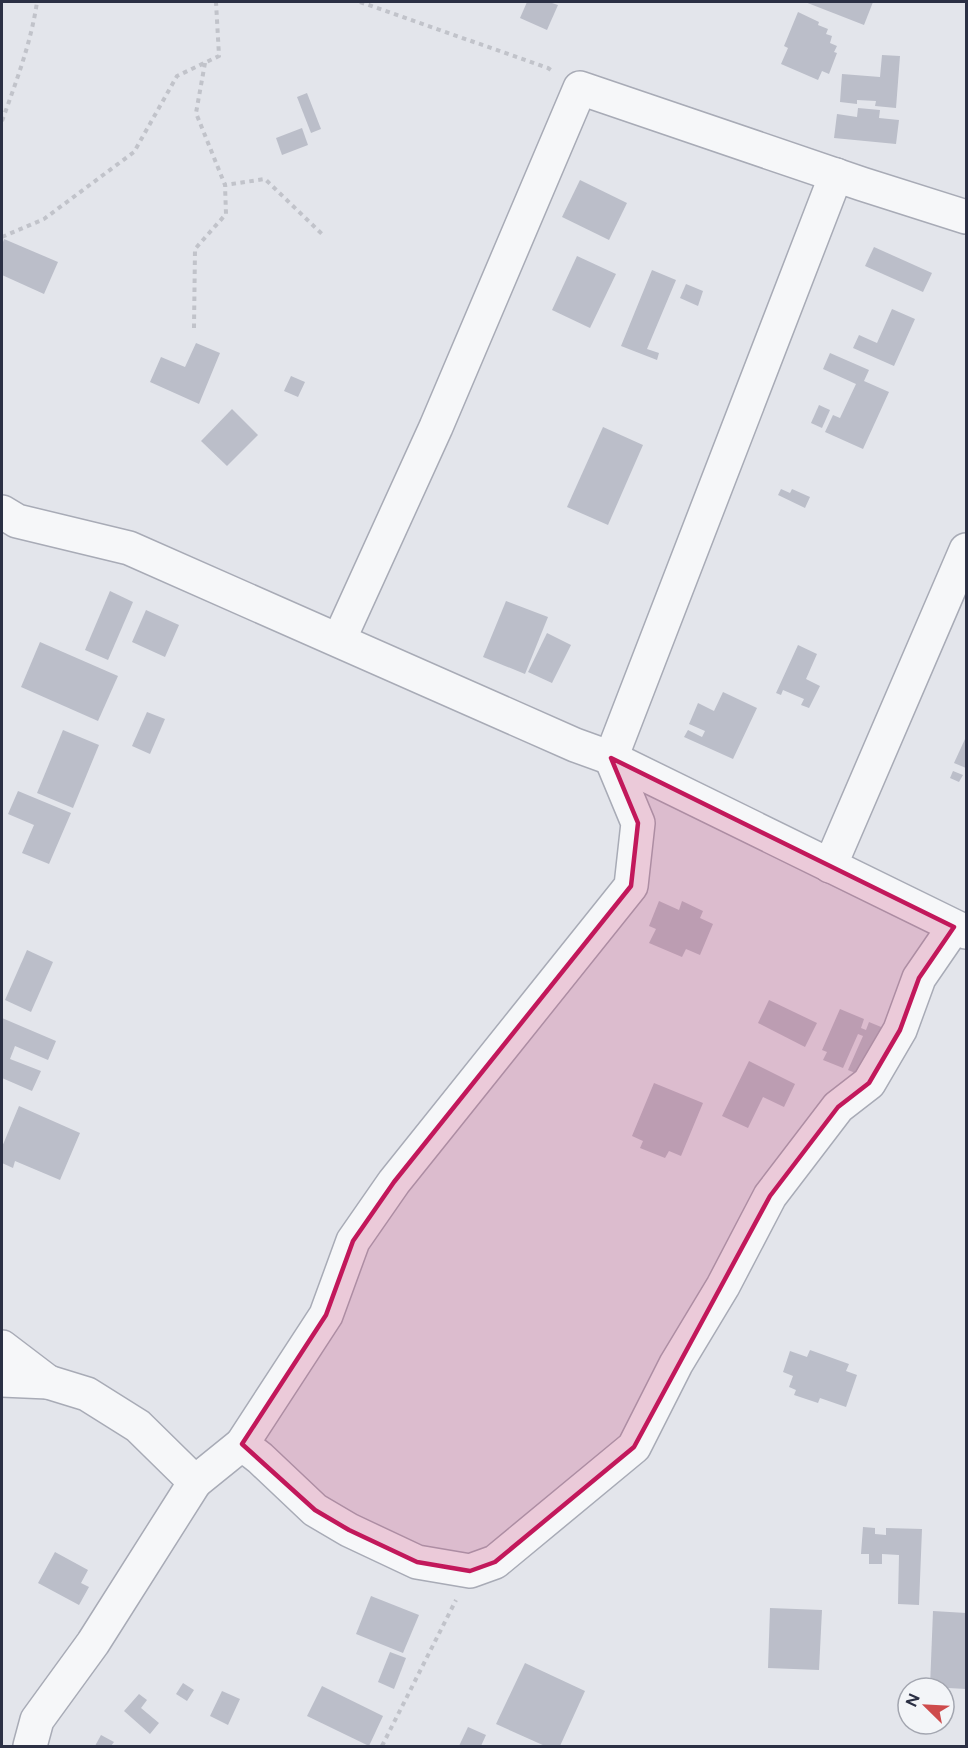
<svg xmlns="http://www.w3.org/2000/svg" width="968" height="1748" font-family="Figtree,sans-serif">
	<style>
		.building { fill: #bbbec9 }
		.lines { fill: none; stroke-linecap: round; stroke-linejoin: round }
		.minor-casing { stroke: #a8abb6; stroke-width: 36 }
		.path { stroke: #c1c3ca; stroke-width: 4; stroke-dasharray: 4.5 4.5; stroke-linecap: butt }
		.minor { stroke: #f6f7f9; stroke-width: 33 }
		.marked { fill: #c2185b; fill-opacity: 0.2; stroke: #c2185b; stroke-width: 4.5; stroke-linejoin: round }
	</style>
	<rect width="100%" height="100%" fill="#e3e5eb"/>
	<g class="building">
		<path d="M527 2H549L558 5 547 30 520 18Z"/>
		<path d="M805 2H873L864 25Z"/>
		<path d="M798 12 819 22 818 25 828 29 826 34 832 36 830 43 837 46 834 52 837 53 829 74 822 71 818 80 781 64 788 48 784 46Z"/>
		<path d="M882 55 900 56 896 108 875 106 876 101 857 100V104L840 102 842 74 880 77Z"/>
		<path d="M307 93 321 129 311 133 297 97Z"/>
		<path d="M858 108 880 110 879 118 899 120 896 144 834 138 837 114 857 117Z"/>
		<path d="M302 128 308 145 282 155 276 138Z"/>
		<path d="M580 180 627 203 609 240 562 217Z"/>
		<path d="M4 239 58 262 44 294 2 275V245Z"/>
		<path d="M874 247 932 273 923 292 865 266Z"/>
		<path d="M577 256 616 274 590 328 552 310Z"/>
		<path d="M652 270 676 280 647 349 659 353 657 360 621 346Z"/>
		<path d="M686 284 703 291 698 306 680 298Z"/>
		<path d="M892 309 915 319 894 366 853 348 859 335 877 343Z"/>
		<path d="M196 343 220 353 199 404 150 382 161 357 185 367Z"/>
		<path d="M830 353 869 370 864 381 889 392 863 449 825 432 833 415 840 418 856 384 823 369Z"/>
		<path d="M291 376 305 382 298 397 284 391Z"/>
		<path d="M819 405 830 410 822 428 811 423Z"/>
		<path d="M232 409 258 435 227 466 201 441Z"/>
		<path d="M603 427 643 445 608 525 567 507Z"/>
		<path d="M781 489 790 493 792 489 810 497 805 508 778 495Z"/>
		<path d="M110 591 133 602 108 660 85 650Z"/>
		<path d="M506 601 548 617 525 674 483 657Z"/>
		<path d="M146 610 179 625 165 657 132 642Z"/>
		<path d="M547 633 571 645 552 683 528 672Z"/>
		<path d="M40 642 118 676 98 721 21 687Z"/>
		<path d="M798 645 817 654 806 679 820 686 809 708 801 705 804 699 783 690 781 695 776 693Z"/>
		<path d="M723 692 757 708 733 759 684 737 688 730 702 737 705 731 689 724 698 703 714 711Z"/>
		<path d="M147 712 165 719 150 754 132 746Z"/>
		<path d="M63 730 99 745 73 808 37 793Z"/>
		<path d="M965 739 966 740V768L954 763Z"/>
		<path d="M953 771 963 775 959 782 950 778Z"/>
		<path d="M18 791 71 813 49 864 22 853 34 825 8 814Z"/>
		<path d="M659 901 679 910 682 901 703 911 700 918 713 924 700 955 686 949 682 957 649 943 656 929 649 926Z"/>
		<path d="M27 950 53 962 31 1012 5 1000Z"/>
		<path d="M769 1000 817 1023 805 1047 758 1023Z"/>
		<path d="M840 1009 864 1019 861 1028 866 1030 869 1022 886 1029 865 1077 848 1070 863 1036 858 1034 843 1068 823 1060 827 1052 822 1050Z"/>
		<path d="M2 1018 56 1041 48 1060 15 1046 10 1059 41 1071 32 1091 2 1078Z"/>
		<path d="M749 1061 795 1084 784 1107 763 1097 748 1128 722 1116Z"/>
		<path d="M654 1083 703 1103 681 1156 669 1151 665 1158 640 1148 643 1141 632 1136Z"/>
		<path d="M19 1106 80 1133 60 1180 15 1161 13 1168 2 1163V1147Z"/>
		<path d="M810 1350 849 1364 846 1371 857 1375 846 1407 820 1398 818 1403 794 1395 796 1390 789 1387 793 1376 783 1372 790 1351 807 1357Z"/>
		<path d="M863 1527 875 1528V1534L886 1535V1528L922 1529 919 1605 898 1604 899 1555 882 1554V1564H869V1554H861Z"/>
		<path d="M55 1552 88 1570 81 1583 89 1587 79 1605 38 1583Z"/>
		<path d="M371 1596 419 1615 403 1653 356 1634Z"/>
		<path d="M770 1608 822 1610 819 1670 768 1668Z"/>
		<path d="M933 1611 966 1613V1689L930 1687Z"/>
		<path d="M390 1652 406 1658 394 1689 378 1682Z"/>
		<path d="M525 1663 585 1691 560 1746H545L496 1724Z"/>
		<path d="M183 1683 194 1690 187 1701 176 1694Z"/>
		<path d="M322 1686 383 1716 369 1746 307 1716Z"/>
		<path d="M222 1691 240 1699 228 1725 210 1716Z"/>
		<path d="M139 1694 147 1700 141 1708 159 1723 150 1734 124 1711Z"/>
		<path d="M468 1727 486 1735 481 1746H459Z"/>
		<path d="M101 1735 114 1742 111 1746H95Z"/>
	</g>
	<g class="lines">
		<g class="minor-casing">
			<g id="minor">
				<path d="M2 512 17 521 129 548 575 745 611 758 966 932"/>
				<path d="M339 640 436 427 580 88 862 184 966 217"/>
				<path d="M830 866 966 550"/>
				<path d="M2 1347 48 1382"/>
				<path d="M2 1380 48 1382 87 1394 138 1426 195 1482 93 1643 37 1720 30 1746"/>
				<path d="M242 1444 326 1315 353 1241 394 1182 631 886 638 823 611 758 836 175"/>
				<path d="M195 1482 242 1444 260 1458 315 1510 349 1530 417 1562 470 1571 495 1562 634 1447 676 1364 723 1286 770 1196 838 1107 869 1083 900 1030 919 978 954 927"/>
			</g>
		</g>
		<g class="path">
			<path d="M360 2 548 68 554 72"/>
			<path d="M205 63 196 113 225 185 265 179 322 234"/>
			<path d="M2 121C16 82 31 43 37 2"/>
			<path d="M2 237 44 219 134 152 177 76 219 56 216 2"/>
			<path d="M194 328 195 249 226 214 225 185"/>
			<path d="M382 1746 456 1600"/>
		</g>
		<use href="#minor" class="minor"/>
	</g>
	<path class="marked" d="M611 758 954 927 919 978 900 1030 869 1083 838 1107 770 1196 634 1447 495 1562 470 1571 417 1562 349 1530 315 1510 242 1444 326 1315 353 1241 394 1182 631 886 638 823Z"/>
	<rect width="968" height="1748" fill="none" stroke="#2b3044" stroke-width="6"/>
	<g transform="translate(926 1706) rotate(294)"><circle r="28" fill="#f3f5f8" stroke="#a3a6b0" stroke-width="1.5"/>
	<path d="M0-4.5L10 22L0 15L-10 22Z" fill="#ce4b4c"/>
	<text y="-9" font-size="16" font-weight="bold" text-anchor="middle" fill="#2b3044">N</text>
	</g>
</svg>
